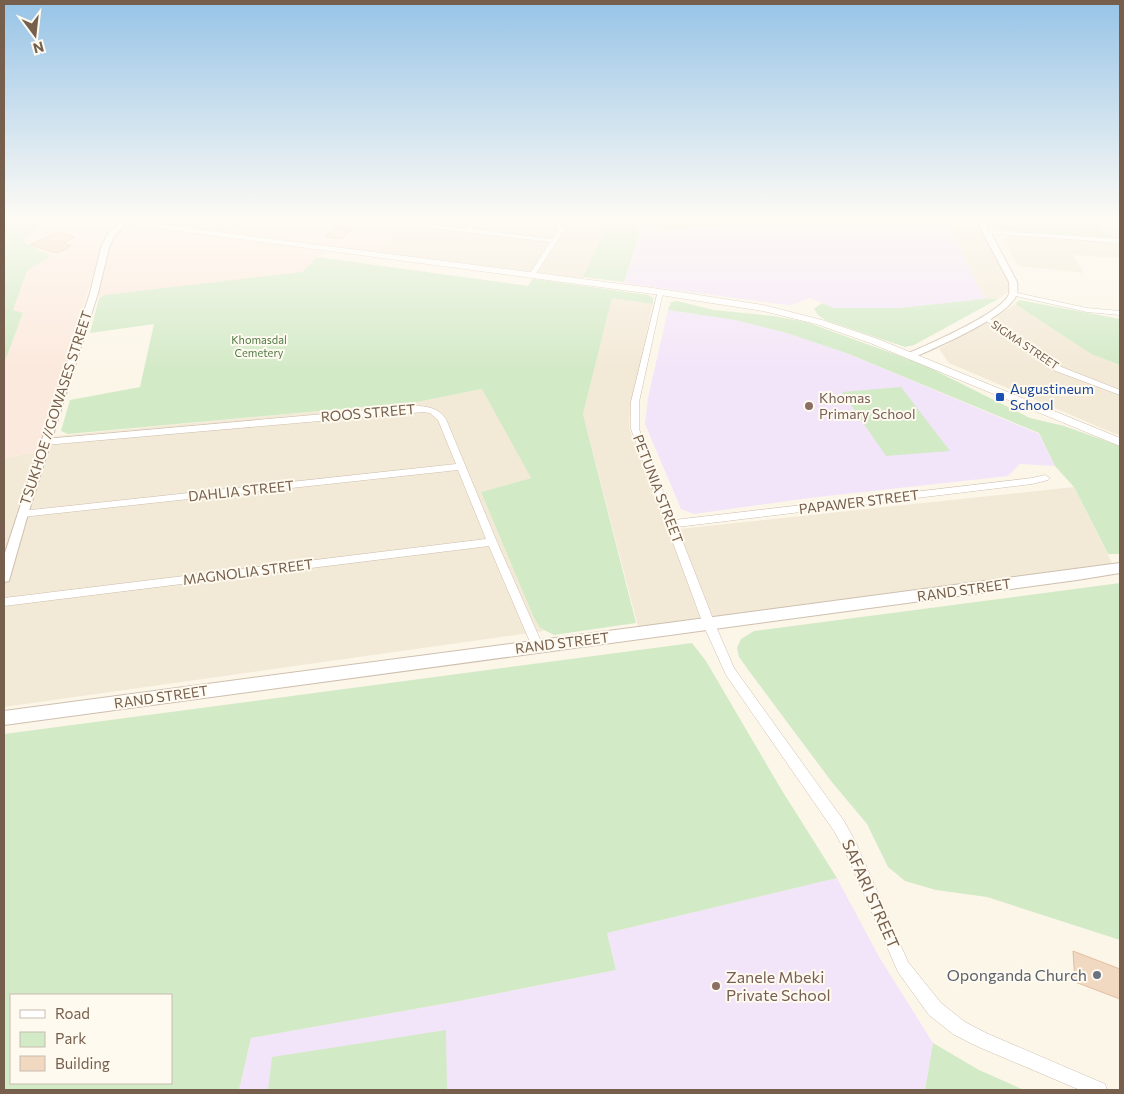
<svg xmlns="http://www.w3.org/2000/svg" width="1124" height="1094" font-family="Commissioner,sans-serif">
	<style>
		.residential { fill: #f3e9d7 }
		.commercial { fill: #fce9dd }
		.education { fill: #f3e5f9 }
		.green { fill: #d3eac7; fill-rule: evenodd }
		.building { fill: #f1d8c1; stroke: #e3bfa2 }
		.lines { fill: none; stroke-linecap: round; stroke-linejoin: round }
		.minor-casing { stroke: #cebfaf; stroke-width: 1 }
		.tertiary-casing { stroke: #cebfaf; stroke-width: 2 }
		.secondary-casing { stroke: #d1bfac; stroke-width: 1 }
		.minor { fill: #fff; fill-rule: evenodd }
		.tertiary { fill: #fff; fill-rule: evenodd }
		.secondary { fill: #fff; fill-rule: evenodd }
		.transit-dot { fill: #1a4fb4; stroke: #fefaef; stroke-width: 2 }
		.education-dot { fill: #8d6e63; stroke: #fefaef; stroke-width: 2 }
		.worship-dot { fill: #6b7280; stroke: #fefaef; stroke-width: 2 }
		.labels { text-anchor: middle; stroke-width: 4; stroke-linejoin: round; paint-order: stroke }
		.far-park-label { font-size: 11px; fill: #517b45; stroke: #fefaef }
		.far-street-label { font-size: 11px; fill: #765f4d; stroke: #fefaef }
		.transit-label { font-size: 14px; fill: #164399; stroke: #fefaef; text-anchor: start }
		.education-label { font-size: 14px; fill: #785e54; stroke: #fefaef; text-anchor: start }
		.street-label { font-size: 14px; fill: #765f4d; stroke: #fefaef }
		.near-street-label { font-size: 16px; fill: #765f4d; stroke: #fefaef }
		.near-worship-label { font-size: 16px; fill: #5b616d; stroke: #fefaef; text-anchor: end }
		.near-education-label { font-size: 16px; fill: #785e54; stroke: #fefaef; text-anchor: start }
	</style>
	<rect width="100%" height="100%" fill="#fcf6e9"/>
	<g class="residential">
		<path d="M128 216H252L227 235 124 220Z"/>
		<path d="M350 216H594L606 229 581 282 376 255 403 222Z"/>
		<path d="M945 216H978L1014 288 998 299H984Z"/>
		<path d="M1087 216H1120V238H1110L1095 220Z"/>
		<path d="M1012 234 1120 241V258L1073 255 1084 273 1018 266 1003 239Z"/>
		<path d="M612 298 653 304 630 406 629 428 669 530 1074 487 1115 569 640 634 583 414Z"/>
		<path d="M1015 304 1091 354 1120 365V436L949 363 939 349Z"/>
		<path d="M483 389 531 478 481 492 533 616 540 628 544 631 4 707V458L38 452 44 437 417 402Z"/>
	</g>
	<g class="commercial">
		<path d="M50 216H74L118 222 104 239 39 452 4 458V364L23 314 13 310 27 271 51 256 22 242Z"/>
		<path d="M252 216H350L404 222 376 255 327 249 302 272 96 297 109 245 120 230 128 227 138 225 227 235Z"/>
	</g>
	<g class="education">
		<path d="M627 216H945L984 299 899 308H834L810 298 791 305 778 304 624 283 640 233Z"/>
		<path d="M668 310 735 320 787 333 849 354 1039 434 1055 466 1020 464 1008 476 809 498 694 514 681 509 645 424 648 398Z"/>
		<path d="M837 878 878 955 933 1043 925 1090H239L251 1038 454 1002 616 970 607 933Z"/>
	</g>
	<g class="green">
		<path d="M4 216H50L22 242 51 256 27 271 13 310 23 313 4 364Z"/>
		<path d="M594 216H627L640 233 624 282 583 277 606 229Z"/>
		<path d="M652 216H717L725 224 664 231Z"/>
		<path d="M988 216H1087L1095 220 1110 238 1005 230 993 225Z"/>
		<path d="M317 257 528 286 533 279 648 295 653 298V304L612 298 583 414 636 623 554 635 540 628 533 616 481 492 531 478 482 389 417 402 68 434 61 431 70 400 140 387 154 324 90 333 99 298 105 295 302 272Z"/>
		<path d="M984 299H998L914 345 905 347 825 320 818 315 814 309 822 303 834 308H899Z"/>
		<path d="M1019 300 1120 319V365L1091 354 1015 304Z"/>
		<path d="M677 301 714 310 773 316 806 322 922 364 1030 418 1064 426 1120 446V554H1108L1074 487 1055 466 1039 433 849 354 787 333 735 320 668 310 671 302Z"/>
		<path d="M901 387 950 451 886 456 842 392Z"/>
		<path d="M1120 583V940L987 897 936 890 905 881 888 867 867 824 831 781 752 675 739 657 737 648 741 639 754 631Z"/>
		<path d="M692 643 706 661 781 789 837 878 607 933 616 970 454 1002 251 1038 239 1090H4V734ZM11 995H171V1083H11Z"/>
		<path d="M446 1030 447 1090H268L272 1057Z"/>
		<path d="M933 1043 979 1070 1024 1090H925Z"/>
	</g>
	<g class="building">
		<path d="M336 227 352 229 342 239 325 237Z"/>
		<path d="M58 232 75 237 63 243 71 245 67 247 69 248 57 253 30 245Z"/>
		<path d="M1073 951 1120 969V999L1075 982Z"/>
	</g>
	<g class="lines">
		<g class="minor-casing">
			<g id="minor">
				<path d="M347 216H360L467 229 473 216H479L472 229 552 239 559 229 550 216H556L565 229 535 275 532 277 529 275 550 242 350 218Z"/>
				<path d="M987 230 1120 239V243L985 233V231Z"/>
				<path d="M658 291 663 292 639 402V429L674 520 1032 478 1045 475 1050 478 1048 480 1032 484 677 527 715 624 734 668 844 821 856 843 908 962 941 1003 965 1022 986 1033 1105 1084 1107 1090H1080L974 1045 953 1034 929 1015 898 972 846 853 834 831 726 675 703 624 631 429V402Z"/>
				<path d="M1013 292 1087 308 1120 311V315L1087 312 1011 295V293Z"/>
				<path d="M986 316 1059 366 1120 390V395L1053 370 984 319 982 318Z"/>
				<path d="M414 406C428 406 438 408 446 419L497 542 543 646 541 649 537 651 533 649 489 546 4 606V598L486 539 458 470 22 517 17 514 22 511 456 464 438 420 430 413 423 412 45 445 41 442 45 439Z"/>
			</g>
		</g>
		<g class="tertiary-casing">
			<g id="tertiary">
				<path d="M125 216H132L113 238 109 248 98 293 28 514 10 577 9 581 4 582V556L90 293 101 248 107 235Z"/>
				<path d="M974 216H982L1017 282C1017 285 1018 291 1017 294 1010 316 937 347 915 357H909V353C929 344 1002 313 1009 294 1010 291 1009 285 1009 282Z"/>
				<path d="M1120 563V573L1077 580 4 725V711Z"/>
			</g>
		</g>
		<g class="secondary-casing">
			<path id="secondary" d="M78 216H96L660 289 763 305 822 320 878 339 1120 438V446L870 343 816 324 763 311 660 295 82 218Z"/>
		</g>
		<use href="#minor" class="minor"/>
		<use href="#tertiary" class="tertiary"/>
		<use href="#secondary" class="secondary"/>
	</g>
	<linearGradient id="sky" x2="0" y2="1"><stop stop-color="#97c4e7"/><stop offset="0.59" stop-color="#fefbf5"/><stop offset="1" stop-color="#fefbf5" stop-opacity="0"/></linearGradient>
	<rect width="1124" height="369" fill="url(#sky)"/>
	<rect class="transit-dot" x="995" y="392" width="10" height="10" rx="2.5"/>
	<g class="education-dot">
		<circle cx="809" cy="406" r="5"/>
		<circle cx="716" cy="986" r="5"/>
	</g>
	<circle class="worship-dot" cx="1097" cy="975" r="5"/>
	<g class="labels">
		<g class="far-park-label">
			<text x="259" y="344">Khomasdal<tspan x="259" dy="13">Cemetery</tspan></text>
		</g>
		<g class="far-street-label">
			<text transform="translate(1025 345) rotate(34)" y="4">SIGMA STREET</text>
		</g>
		<g class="transit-label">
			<text x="1010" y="394">Augustineum<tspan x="1010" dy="16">School</tspan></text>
		</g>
		<g class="education-label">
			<text x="819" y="403">Khomas<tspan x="819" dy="16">Primary School</tspan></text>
		</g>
		<g class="street-label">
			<text transform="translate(56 408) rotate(-72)" y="5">TSUKHOE //GOWASES STREET</text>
			<text transform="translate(368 413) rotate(-5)" y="5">ROOS STREET</text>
			<text transform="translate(658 489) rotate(69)" y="5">PETUNIA STREET</text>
			<text transform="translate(241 491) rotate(-6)" y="5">DAHLIA STREET</text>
			<text transform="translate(859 502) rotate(-7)" y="5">PAPAWER STREET</text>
			<text transform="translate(248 572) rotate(-7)" y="5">MAGNOLIA STREET</text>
			<text transform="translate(964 590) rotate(-8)" y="5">RAND STREET</text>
			<text transform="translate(562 643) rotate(-7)" y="5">RAND STREET</text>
			<text transform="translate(161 697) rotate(-8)" y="5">RAND STREET</text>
		</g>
		<g class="near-street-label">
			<text transform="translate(871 894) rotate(66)" y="6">SAFARI STREET</text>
		</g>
		<g class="near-worship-label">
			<text x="1087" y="981">Oponganda Church</text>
		</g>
		<g class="near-education-label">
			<text x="726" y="983">Zanele Mbeki<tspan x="726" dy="18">Private School</tspan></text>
		</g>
	</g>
	<rect width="1124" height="1094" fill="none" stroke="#765f4d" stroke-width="10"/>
	<rect x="10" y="994" width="162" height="90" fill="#fefaef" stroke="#c8bcae"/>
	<rect x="20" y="1010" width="25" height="8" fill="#ffffff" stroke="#c8bcae"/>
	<text x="55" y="1019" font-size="15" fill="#765f4d">Road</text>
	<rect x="20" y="1032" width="25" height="15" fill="#d3eac7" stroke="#c8bcae"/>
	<text x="55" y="1044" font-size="15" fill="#765f4d">Park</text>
	<rect x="20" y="1056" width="25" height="15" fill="#f1d8c1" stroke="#c8bcae"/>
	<text x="55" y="1069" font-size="15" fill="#765f4d">Building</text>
	<g transform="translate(35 35) rotate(165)" stroke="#fefaef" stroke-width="4" paint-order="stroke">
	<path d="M0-4L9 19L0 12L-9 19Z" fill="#765f4d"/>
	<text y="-8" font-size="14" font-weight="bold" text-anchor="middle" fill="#765f4d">N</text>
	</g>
</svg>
